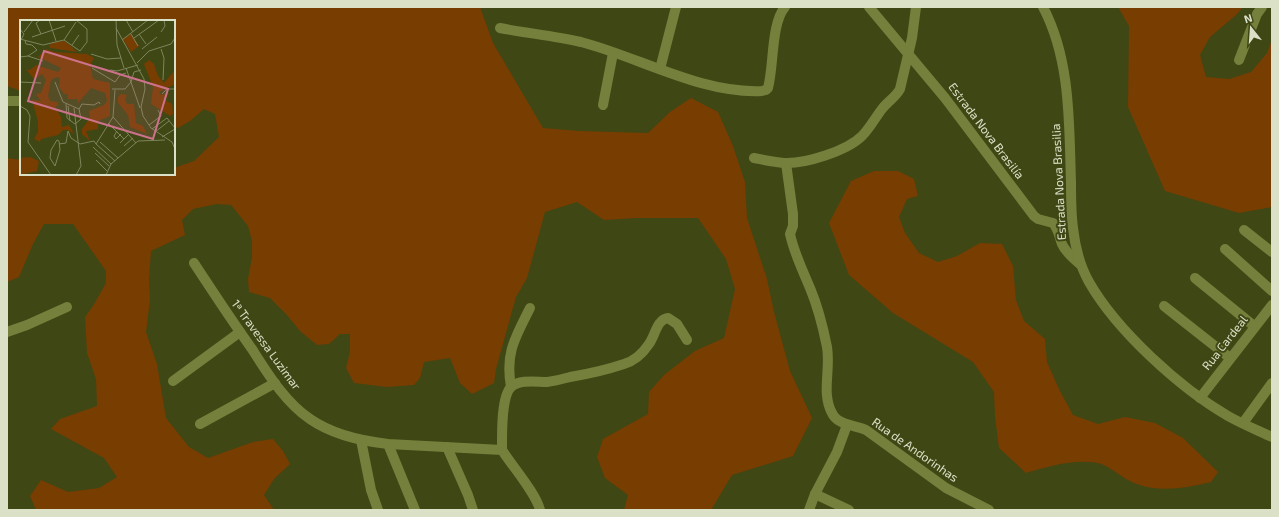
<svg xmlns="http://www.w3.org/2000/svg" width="1279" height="517" font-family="'Exo 2',sans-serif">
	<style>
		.green { fill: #783d00 }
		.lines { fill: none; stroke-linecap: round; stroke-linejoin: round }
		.minor { stroke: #74803b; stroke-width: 10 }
		.labels { text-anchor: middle; stroke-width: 4; stroke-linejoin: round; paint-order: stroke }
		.street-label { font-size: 12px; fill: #dbe1c7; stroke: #3f4715 }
		.inset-road { fill: none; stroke: #7d855c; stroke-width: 1 }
		.view { fill: #cd728c; fill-opacity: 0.15; stroke: #cd728c; stroke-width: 2 }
		.inset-edge { fill: none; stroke: #dbe1c7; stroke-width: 2 }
	</style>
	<rect width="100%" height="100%" fill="#3f4715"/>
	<g class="green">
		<path d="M7 7H480L493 43 543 128 579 131 648 133 670 112 691 98 718 112 733 146 745 182 747 218 767 279 774 312 790 371 812 418 793 456 732 475 711 510H624L628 495 605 478 597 457 603 439 648 414 649 392 664 375 695 351 724 338 735 289 726 259 698 218H637L604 220 577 202 545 212 527 278 516 297 496 369 494 383 472 394 460 383 450 358 424 362 420 378 414 385 387 387 354 383 346 368 350 352V334H340L329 344 317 345 300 331 286 314 270 298 249 292 248 279 252 257V241L248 226 231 205 217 204 193 209 182 220 185 235 151 251 149 280 150 300 146 332 157 364 166 418 189 447 208 458 253 442 273 439 283 451 290 464 274 479 264 495 274 510H36L30 496 41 480 68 492 99 488 117 477 104 458 51 429 60 419 97 406 96 379 87 353 85 317 93 306 106 283V271L73 224H44L33 244 19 277 7 282V158L21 160V174H174V168L194 161 219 137 215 114 204 109 190 121 178 128 174 126V21H21V91L7 86Z"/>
		<path d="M1118 7H1243L1236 15 1210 37 1200 55 1206 77 1229 79 1251 72 1267 53 1272 40V207L1239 213 1165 191 1128 107 1129 26Z"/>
		<path d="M874 171H898L914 179 918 196 907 199 899 217 905 233 919 253 938 262 957 256 980 243 1002 244 1013 266 1016 300 1024 321 1045 339 1047 362 1059 389 1073 415 1098 424 1125 417 1155 423 1183 438 1218 472 1211 482C1186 488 1155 494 1130 481 1121 477 1108 465 1098 463 1073 459 1051 466 1026 473L999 448 995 417 994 392 973 362 893 313 849 275 829 223 851 181Z"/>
	</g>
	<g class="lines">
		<g class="minor">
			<path d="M869 7 945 98 1034 216 1038 219 1053 223C1059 230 1059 237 1062 244 1066 253 1074 259 1081 265"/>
			<path d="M1043 7C1071 60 1069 124 1071 182 1071 197 1071 213 1073 228 1075 246 1080 266 1089 282 1117 331 1180 388 1228 416 1242 424 1257 430 1272 437"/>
			<path d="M500 28C526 33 554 36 581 42 639 57 701 94 762 91L766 90 768 88C774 66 771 23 785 7"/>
			<path d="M1239 60 1257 14 1262 7"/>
			<path d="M660 69 676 7"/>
			<path d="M7 101H19"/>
			<path d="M603 105 613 53"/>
			<path d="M754 158C764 160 774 162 784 163 805 164 847 151 862 136 870 128 875 118 882 109 888 101 896 97 900 89L912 38 916 7"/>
			<path d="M786 163 793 214V226L790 234C794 253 803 271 810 288 818 307 823 327 827 347 831 369 821 393 832 413 837 425 855 425 866 430L946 488 989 510"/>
			<path d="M1244 230 1272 252"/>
			<path d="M1225 249 1272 291"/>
			<path d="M194 263C213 292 232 321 252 349 268 374 285 402 310 419 333 435 361 441 388 444L502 450C512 466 536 493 540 510"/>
			<path d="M1195 278 1254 326"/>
			<path d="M1164 306 1230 358"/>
			<path d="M7 332 27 325 67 307"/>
			<path d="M173 381 240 332"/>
			<path d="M511 387C505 353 515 338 530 308"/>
			<path d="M1200 398 1272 305"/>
			<path d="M1243 423 1272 383"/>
			<path d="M200 424 275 383"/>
			<path d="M361 440 371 490 378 510"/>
			<path d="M388 444 415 510"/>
			<path d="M447 447 468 495 473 510"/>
			<path d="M502 450C502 435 501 397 511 387 520 379 536 382 547 382 555 381 562 379 570 377 588 374 606 370 624 364 634 361 643 353 649 344 655 336 657 319 668 318L677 324 687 340"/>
			<path d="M815 494 849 510"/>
			<path d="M809 510 815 494 837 452 847 425"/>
		</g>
	</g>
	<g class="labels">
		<g class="street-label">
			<text transform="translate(986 131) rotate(53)" y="4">Estrada Nova Brasilía</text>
			<text transform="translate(1059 182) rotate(-93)" y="4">Estrada Nova Brasilia</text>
			<text transform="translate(1225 343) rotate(-52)" y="4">Rua Cardeal</text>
			<text transform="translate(266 345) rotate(54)" y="4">1ª Travessa Luzimar</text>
			<text transform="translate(915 450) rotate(35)" y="4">Rua de Andorinhas</text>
		</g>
	</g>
	<g transform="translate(20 20)">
		<rect width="155" height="155" fill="#3f4715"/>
		<path d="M111 14 119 26 111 32 103 19ZM44 21 51 26 57 32 30 28 29 25 35 22ZM26 29 35 32 67 34 74 38 70 45 73 59 90 63V96L78 101V109L66 111 70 121 62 114V109L70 98 69 91 84 85 87 81 85 73 71 68 58 83 57 79H47L48 74H44L39 67 40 58 36 57 31 60 28 76 30 81 37 82 38 85 35 87 41 97 42 107 49 105 54 114 48 110H43L38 115 21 119 20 122 14 119 18 112V102L12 80 21 81 16 74 21 73 26 60 22 54 14 59 6 49 10 50 16 45 38 52 41 48 18 37ZM129 40 134 44 138 56 144 63 155 50V64L139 72 141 75 149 73 145 80 152 84 153 94 150 96 131 84 133 67 124 44ZM101 74 107 75 105 79 107 84H114L116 103 123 106 127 114 110 107 108 95 98 83V77ZM10 137 19 141 17 151 0 155V138Z" fill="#783d00"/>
		<path class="inset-road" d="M20 0 16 3 21 14M29 0 36 21M96 0 97 25 104 48M106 0 113 12M96 8 124 59 125 69 121 87 123 96 131 108 152 122 155 129M0 9 4 14 1 20M4 12 13 0M141 12 145 6 144 0M111 14 118 26M119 14 126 24M12 17 45 6M114 18 139 0M0 19 23 25 44 20 60 31 67 22V9L56 0M44 20 56 2M102 20 128 0M52 25 59 15M122 29 137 17M141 29 144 38 143 60M71 34 87 39 101 38M8 36 23 41M0 37 8 36 17 30 12 25 6 24 5 21M117 43 129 31 151 24 155 18M72 48 95 62 100 55 106 53M106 48 120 88M90 50 97 51 118 45M0 62 21 63M35 62 43 82 59 89 61 99 55 104M92 69H105L111 62 114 52 121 50M142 74 147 69H155M46 84 47 98 55 104M0 86 7 90 10 96 8 122 31 155M48 86 50 101M54 88 61 146 56 155M59 89 62 84 74 85 79 82 80 84M93 97 76 124 95 141M93 97 116 123M93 97 95 70M88 103 104 119M129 105 141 96 138 90M132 109 147 98 155 108M97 111 94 116 96 119 101 114M135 112 149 101M142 117 155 109M37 120 39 121 40 130 35 146 30 138 31 130ZM80 122 98 138M100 123 109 114M39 124 46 123 48 111 51 118 60 124 74 121 76 124M104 126 113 118M73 127 91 144M75 133 89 146M76 140 87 151M86 155 91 144 118 121 145 120"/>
		<path class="view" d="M24 31 148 69 133 119 8 81Z"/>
		<rect width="155" height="155" class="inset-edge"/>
	</g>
	<rect width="1279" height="517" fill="none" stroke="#dbe1c7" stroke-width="16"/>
	<g transform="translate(1251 28) rotate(343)" stroke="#3f4715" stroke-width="3" paint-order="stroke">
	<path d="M0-3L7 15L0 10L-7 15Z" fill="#dbe1c7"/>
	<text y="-6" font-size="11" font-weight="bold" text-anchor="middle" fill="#dbe1c7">N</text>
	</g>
</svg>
